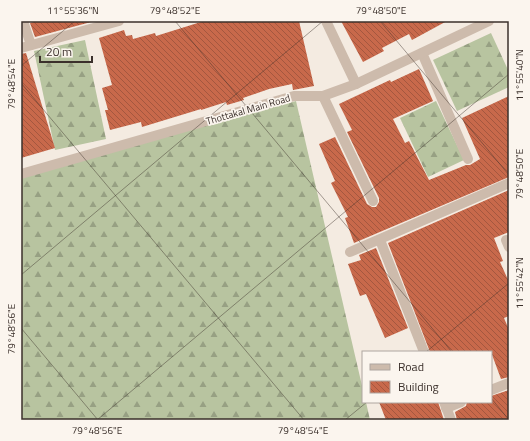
<svg xmlns="http://www.w3.org/2000/svg" width="530" height="441" font-family="'Titillium Web',sans-serif">
	<style>
		.forest { fill: url(#forest-firs) }
		.building { fill: url(#building-back-hatch) }
		.lines { fill: none; stroke-linecap: round; stroke-linejoin: round }
		.minor { stroke: #cdbbac; stroke-width: 10 }
		.ticks { fill: none; stroke: #3b302b; stroke-width: 1; stroke-opacity: 0.45 }
		.labels { text-anchor: middle; stroke-width: 3.5; stroke-linejoin: round; paint-order: stroke }
		.street-label { font-size: 10px; fill: #3b302b; stroke: #fbf5ee }
		.neatline { fill: none; stroke: #3b302b; stroke-width: 1.5 }
		.ticks-label { font-size: 10px; text-anchor: middle; fill: #3b302b }
	</style>
	<defs>
		<pattern id="forest-firs" width="22" height="20" patternUnits="userSpaceOnUse"><rect width="22" height="20" fill="#b8c4a0"/><path d="M5 1l3.5 6h-7zM16 11l3.5 6h-7z" fill="#97a083"/></pattern>
		<pattern id="building-back-hatch" width="6" height="6" patternUnits="userSpaceOnUse"><rect width="6" height="6" fill="#c8694b"/><path d="M-1 5l2 2M0 0l6 6M5-1l2 2" fill="none" stroke="#a4573f"/></pattern>
	</defs>
	<rect width="100%" height="100%" fill="#f4ebe1"/>
	<g class="forest">
		<path d="M491 33 509 72V87L457 111 433 60Z"/>
		<path d="M85 40 106 139 55 150 34 51Z"/>
		<path d="M296 101 363 390V402H366L370 420H21V175Z"/>
		<path d="M436 101 464 160 428 177 400 118Z"/>
	</g>
	<g class="building">
		<path d="M37 21H91V22L35 37 30 23Z"/>
		<path d="M204 21H299L314 86 293 90 292 84 269 89 243 98 244 100 227 105 226 102 201 110V109L142 127 141 122 110 130 105 110H108L102 88 112 85 99 38 124 30 126 36 132 35 133 39 155 33 156 36Z"/>
		<path d="M341 21H447L412 40 409 34 382 48 384 51 363 62Z"/>
		<path d="M26 53 55 148 21 158V54Z"/>
		<path d="M419 69 433 101 393 119 405 143 409 141 429 180 466 165H470L480 159 462 118 509 96V177L354 243 345 218 348 217 331 183 335 181 319 144 335 137 367 204 372 207H376L379 202V198L347 132 352 130 339 104 390 80 391 82Z"/>
		<path d="M509 190V232L494 238 503 261 500 262 509 282V316L504 318 509 330V377L501 379 491 352H430L388 243Z"/>
		<path d="M376 248 408 328 385 338 366 294 360 296 348 264 361 260 359 255Z"/>
		<path d="M509 390V420H457L455 412 466 406 467 402H491V396Z"/>
		<path d="M379 402H438L444 420H386Z"/>
	</g>
	<g class="lines">
		<g class="minor">
			<path d="M23 21 31 45"/>
			<path d="M326 21 356 84"/>
			<path d="M21 48 119 21"/>
			<path d="M422 53 468 159"/>
			<path d="M323 96 373 201"/>
			<path d="M21 174 294 96H323L356 84 489 21"/>
			<path d="M380 240 424 352"/>
			<path d="M506 240 509 247"/>
			<path d="M350 252 509 183"/>
			<path d="M491 390 509 383"/>
			<path d="M444 402 451 420"/>
			<path d="M446 408 461 402"/>
		</g>
	</g>
	<path class="ticks" d="M175 21 452 352M380 21 509 175M21 66 75 21M21 83 304 420M21 275 323 21M21 328 98 420M426 352 509 283M491 398 509 420M97 420 509 74M345 420 367 402"/>
	<g class="labels">
		<g class="street-label">
			<text transform="translate(248 109) rotate(-16)" y="4">Thottakal Main Road</text>
		</g>
	</g>
	<rect width="530" height="441" fill="none" stroke="#fbf5ee" stroke-width="44"/>
	<rect x="362" y="351" width="130" height="52" fill="#fbf5ee" stroke="#aea6a0"/>
	<rect x="370" y="364" width="20" height="6" fill="#cdbbac" stroke="#aea6a0"/>
	<text x="398" y="371" font-size="12" fill="#3b302b">Road</text>
	<rect x="370" y="381" width="20" height="12" fill="url(#building-back-hatch)" stroke="#aea6a0"/>
	<text x="398" y="391" font-size="12" fill="#3b302b">Building</text>
	<path d="M40 56v6h52v-6" fill="none" stroke="#3b302b" stroke-width="2"/>
	<text x="46" y="56" font-size="12" fill="#3b302b" stroke="#fbf5ee" stroke-width="3" paint-order="stroke">20 m</text>
	<rect x="22" y="22" width="486" height="397" class="neatline"/>
	<g class="ticks-label">
		<text x="73" y="14">11°55'36"N</text>
		<text x="175" y="14">79°48'52"E</text>
		<text x="381" y="14">79°48'50"E</text>
		<text transform="translate(519 75) rotate(-90)" y="4">11°55'40"N</text>
		<text transform="translate(11 84) rotate(-90)" y="4">79°48'54"E</text>
		<text transform="translate(519 174) rotate(-90)" y="4">79°48'50"E</text>
		<text transform="translate(519 283) rotate(-90)" y="4">11°55'42"N</text>
		<text transform="translate(11 329) rotate(-90)" y="4">79°48'56"E</text>
		<text x="97" y="434">79°48'56"E</text>
		<text x="303" y="434">79°48'54"E</text>
	</g>
</svg>
